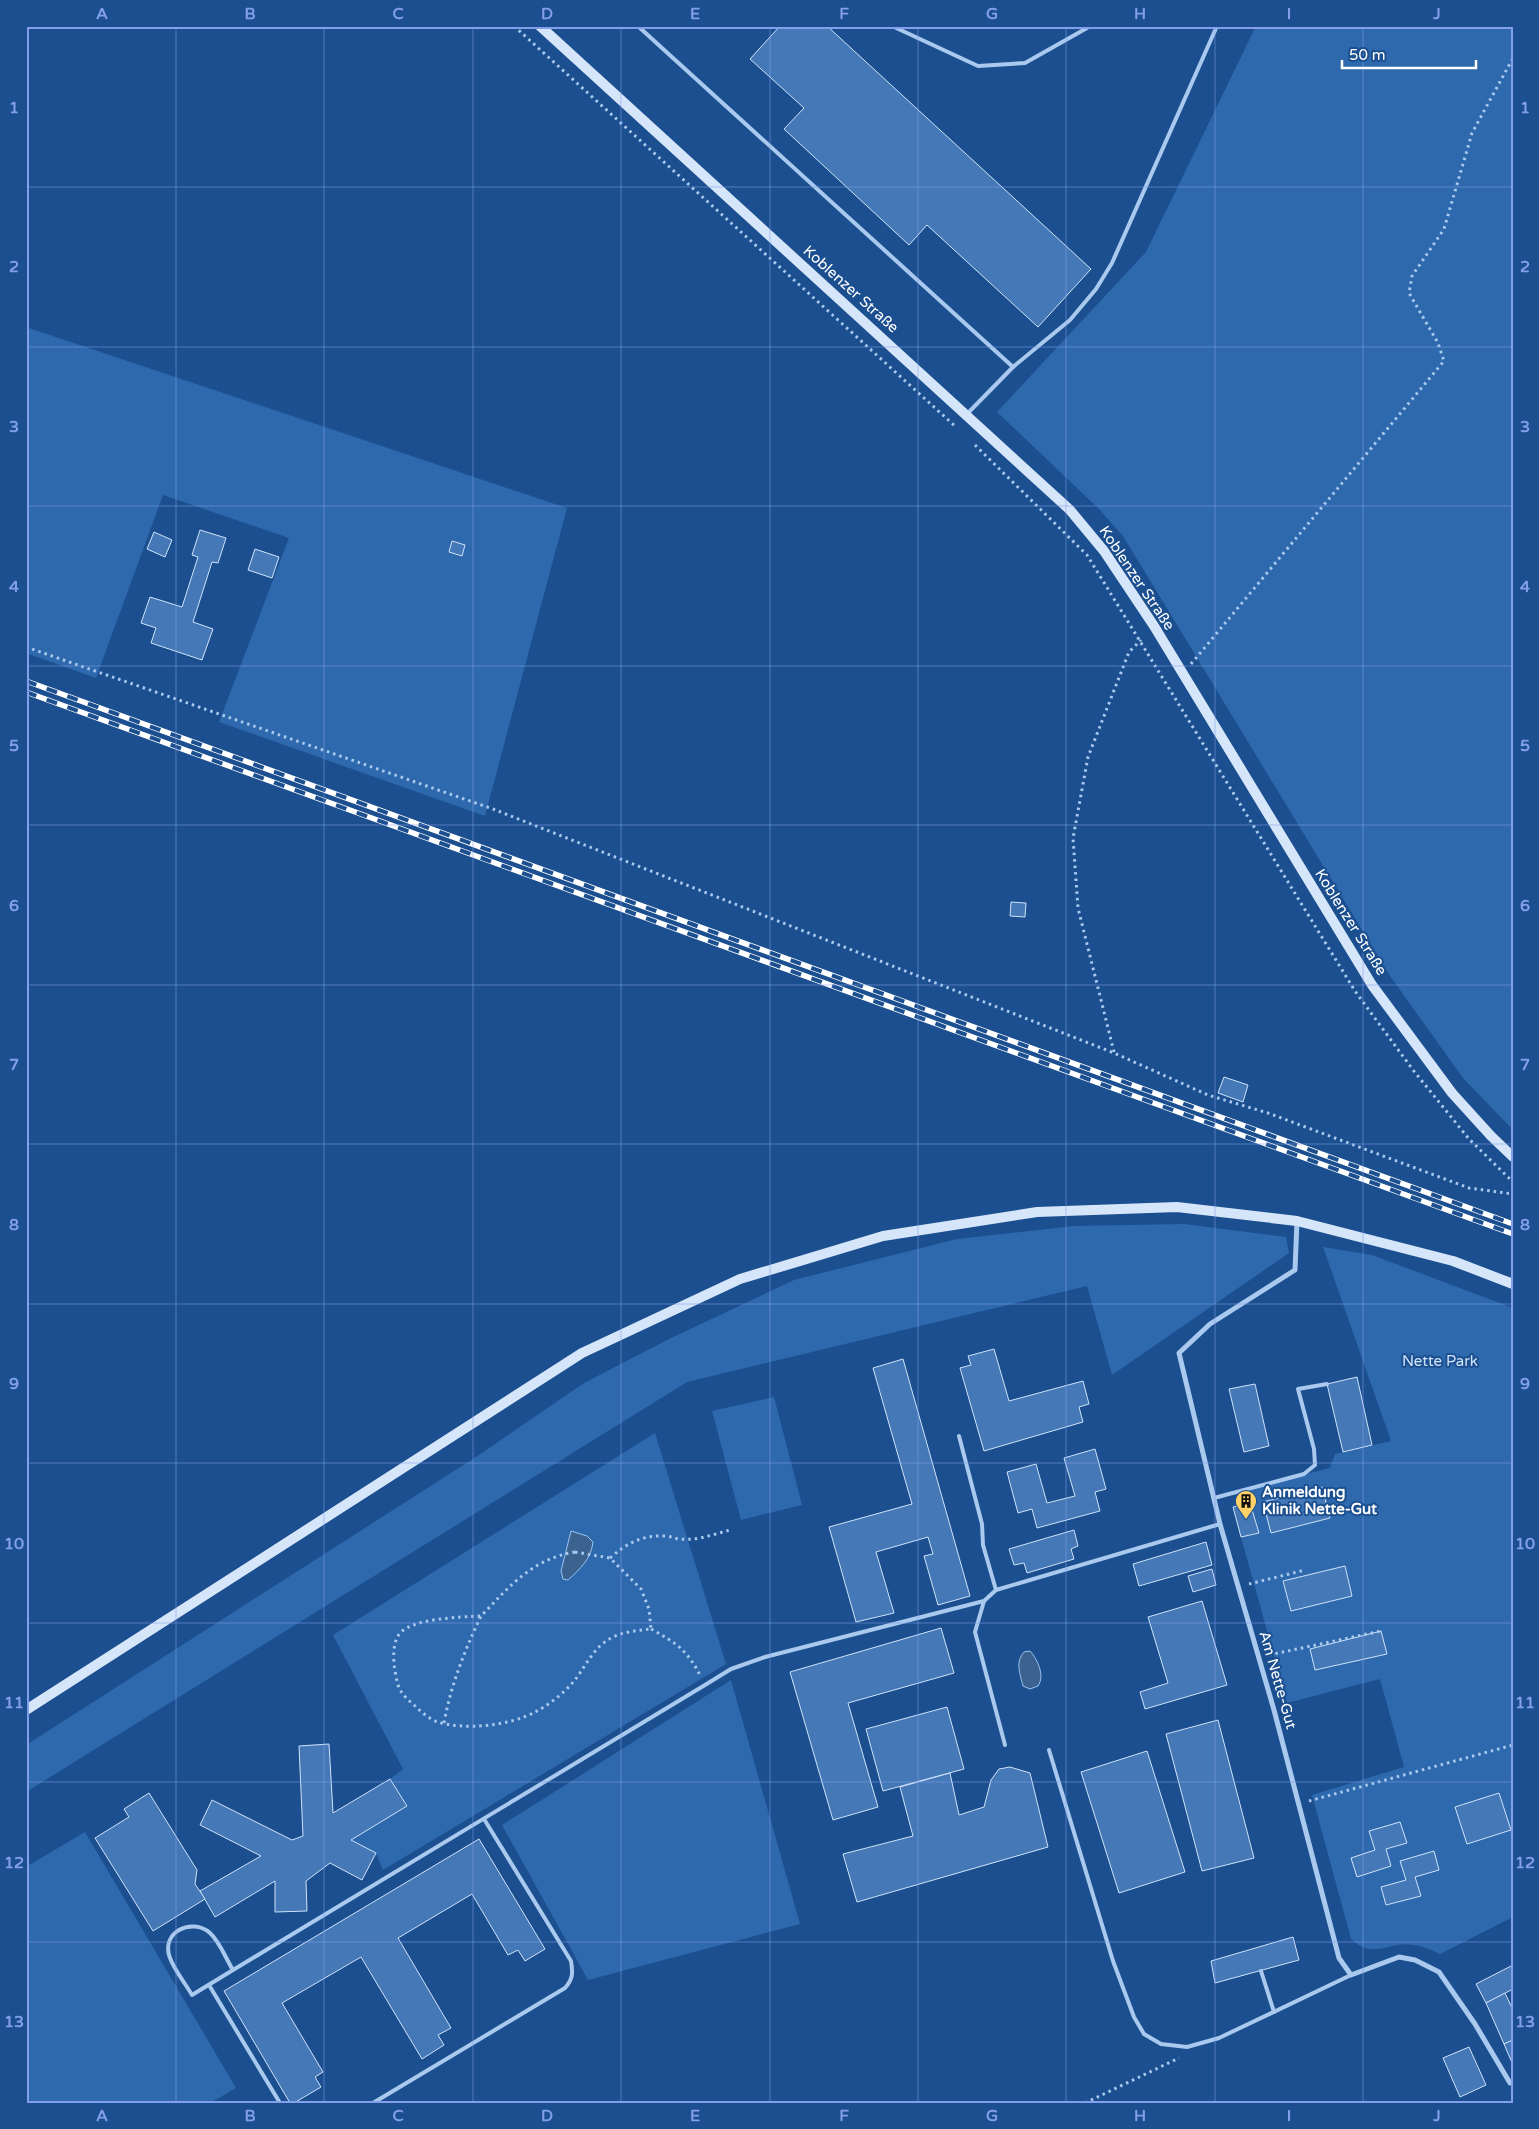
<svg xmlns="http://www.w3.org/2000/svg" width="1539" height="2129" font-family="'Varela Round',sans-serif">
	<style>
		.green { fill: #2e69ad }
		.water { fill: #3c6290; stroke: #9cc4f0 }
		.building { fill: #4478b7; stroke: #cfe3fa }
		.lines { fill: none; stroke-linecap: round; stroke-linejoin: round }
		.path { stroke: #a9c9ee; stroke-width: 3; stroke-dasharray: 2.5 4; stroke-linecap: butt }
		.lane { stroke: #a9c9ee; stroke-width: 4 }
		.street { stroke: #a9c9ee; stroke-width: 5 }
		.secondary { stroke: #d6e6fa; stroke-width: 10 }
		.rail-casing { stroke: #fff; stroke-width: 5.5 }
		.rail { stroke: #1b4f8f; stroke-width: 4; stroke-dasharray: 11; stroke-linecap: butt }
		.grid { fill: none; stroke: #839eea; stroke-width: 1; stroke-opacity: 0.55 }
		.labels { text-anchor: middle; stroke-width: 4; stroke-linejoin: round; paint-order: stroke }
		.street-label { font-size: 15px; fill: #fff; stroke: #1b4f8f }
		.park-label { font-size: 15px; fill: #cfe3fa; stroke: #1b4f8f }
		.poi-label { font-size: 15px; font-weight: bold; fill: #fff; stroke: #1b4f8f; text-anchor: start }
		.neatline { fill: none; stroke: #839eea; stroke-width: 2 }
		.grid-label { font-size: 16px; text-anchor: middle; font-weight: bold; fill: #839eea }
	</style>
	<rect width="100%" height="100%" fill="#1b4f8f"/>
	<g class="green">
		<path d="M1256 26H1513V1130L1463 1078 1390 976 1123 536 1098 508 997 412 1146 252Z"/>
		<path d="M29 328 567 508 485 816 219 722 289 538 163 495 96 678 26 653V337Z"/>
		<path d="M1184 1224 1286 1237 1289 1253 1112 1375 1087 1286 687 1382 26 1792V1745L479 1455 584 1383 671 1338 794 1280 957 1239 1074 1226Z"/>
		<path d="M1323 1247 1372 1255 1513 1308V1917L1440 1954C1432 1950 1423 1946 1414 1945 1388 1940 1375 1961 1351 1939L1312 1795 1404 1767 1380 1679 1287 1703 1241 1537 1259 1533 1250 1503 1248 1489 1330 1468 1335 1454 1391 1441Z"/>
		<path d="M774 1397 802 1505 741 1520 712 1411Z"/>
		<path d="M655 1433 726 1664 383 1870 376 1853 351 1840 406 1806 390 1779 403 1769 333 1635Z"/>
		<path d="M731 1680 800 1924 588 1980 502 1825Z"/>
		<path d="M85 1832 236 2088 210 2103H26V1867Z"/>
	</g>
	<g class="water">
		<path d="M571 1531 587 1536 593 1542C591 1559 580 1569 568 1580L563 1579 561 1571Z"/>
		<path d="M1030 1651C1038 1660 1045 1676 1038 1686L1030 1689 1023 1686C1020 1674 1015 1662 1024 1652Z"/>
	</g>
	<g class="building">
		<path d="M780 26H827L1091 269 1038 327 927 225 909 245 784 129 804 108 750 59Z"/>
		<path d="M200 530 226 538 218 563 212 562 193 622 213 629 202 660 151 643 156 628 141 623 150 597 182 607 198 557 192 555Z"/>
		<path d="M154 532 172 540 165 557 147 549Z"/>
		<path d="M452 541 465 545 462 556 449 552Z"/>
		<path d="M255 549 279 557 272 578 248 570Z"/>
		<path d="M1011 902 1026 903 1025 917 1010 916Z"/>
		<path d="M1224 1077 1248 1085 1243 1102 1218 1093Z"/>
		<path d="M994 1349 1009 1401 1083 1381 1089 1404 1079 1407 1083 1422 984 1451 960 1368 971 1365 968 1356Z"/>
		<path d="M903 1359 970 1596 938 1605 924 1556 933 1554 928 1537 876 1552 894 1613 856 1622 829 1527 912 1504 873 1368Z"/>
		<path d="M1357 1377 1372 1445 1343 1452 1327 1384Z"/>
		<path d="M1255 1384 1269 1446 1244 1452 1229 1389Z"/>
		<path d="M1095 1449 1106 1489 1095 1492 1100 1511 1037 1528 1032 1509 1018 1513 1007 1472 1036 1464 1047 1503 1075 1496 1064 1458Z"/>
		<path d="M1322 1487 1330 1518 1271 1533 1263 1502Z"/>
		<path d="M1250 1503 1259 1533 1241 1537 1233 1507Z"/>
		<path d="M1074 1530 1078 1546 1071 1549 1074 1559 1027 1573 1024 1563 1014 1565 1009 1549Z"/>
		<path d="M1206 1542 1212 1565 1139 1586 1133 1564Z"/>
		<path d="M1345 1566 1352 1596 1291 1611 1283 1581Z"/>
		<path d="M1212 1569 1216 1585 1193 1592 1188 1576Z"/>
		<path d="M1202 1601 1227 1685 1145 1709 1140 1692 1168 1683 1148 1617Z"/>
		<path d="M941 1628 954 1673 848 1703 878 1807 833 1820 790 1672Z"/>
		<path d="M1381 1631 1387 1654 1315 1670 1310 1649Z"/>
		<path d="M947 1707 964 1769 883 1791 866 1729Z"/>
		<path d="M1218 1720 1254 1858 1202 1871 1166 1734Z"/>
		<path d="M329 1744 333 1813 390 1779 407 1806 351 1840 376 1853 362 1880 330 1863 306 1881 307 1911 275 1912V1881L215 1917 200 1891 261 1856 200 1825 212 1800 292 1840 303 1836 299 1746Z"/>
		<path d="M1147 1751 1185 1872 1119 1893 1081 1772Z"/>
		<path d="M1010 1767 1030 1773 1048 1847 857 1902 843 1854 913 1836 900 1787 950 1773 959 1815 984 1807 991 1780 999 1769Z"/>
		<path d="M149 1793 197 1870 195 1884 205 1899 153 1931 95 1838 129 1817 124 1809Z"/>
		<path d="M1499 1793 1511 1830 1467 1844 1455 1807Z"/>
		<path d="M1400 1822 1407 1843 1386 1849 1391 1866 1357 1877 1351 1858 1375 1850 1369 1831Z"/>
		<path d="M479 1839 545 1949 525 1961 518 1950 508 1955 472 1894 398 1938 451 2028 438 2035 444 2045 422 2059 361 1957 282 2003 323 2072 315 2077 321 2087 294 2103H290L224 1991Z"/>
		<path d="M1434 1851 1439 1870 1415 1877 1421 1896 1386 1905 1381 1887 1406 1880 1400 1861Z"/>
		<path d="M1293 1937 1299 1960 1215 1983 1211 1961Z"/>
		<path d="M1513 1965V1989L1486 2003 1476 1984Z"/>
		<path d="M1505 1993 1513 2010V2040L1504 2044 1486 2003Z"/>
		<path d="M1513 2040V2065L1504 2044Z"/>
		<path d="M1469 2047 1486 2085 1460 2097 1443 2058Z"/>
	</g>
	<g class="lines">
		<g class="path">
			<path d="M514 26 956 427"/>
			<path d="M975 445 1087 555 1355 991 1413 1070 1469 1139 1513 1182"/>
			<path d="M26 647 493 809 1114 1053 1208 1095 1268 1113 1469 1188 1513 1194"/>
			<path d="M1191 664 1444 361 1438 343 1409 293 1412 276 1444 229 1472 133 1513 58"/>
			<path d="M1114 1052 1078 908 1073 838 1088 757 1129 652 1141 640"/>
			<path d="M575 1552 610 1558 641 1589 649 1609 651 1629C633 1631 616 1632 601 1645 590 1655 583 1670 574 1681 564 1693 549 1705 535 1712 509 1726 463 1731 435 1721 427 1717 420 1711 414 1705 406 1698 399 1692 397 1681 394 1668 391 1648 398 1636 407 1618 463 1617 481 1616 510 1586 532 1559 575 1552Z"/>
			<path d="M610 1558C627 1543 642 1535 665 1536 671 1536 675 1539 680 1539 697 1541 714 1534 730 1530"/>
			<path d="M1249 1584 1305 1570"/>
			<path d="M651 1629C678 1644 687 1650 701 1677"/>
			<path d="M1269 1655 1381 1631"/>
			<path d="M444 1723C451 1685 464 1652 481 1616"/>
			<path d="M1309 1801 1513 1745"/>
			<path d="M1085 2103 1179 2058"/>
		</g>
		<g class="lane">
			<path d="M640 26V28L1013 367 967 414"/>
			<path d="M892 26 978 66 1025 63 1087 28 1083 26"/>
			<path d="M1013 367 1070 320 1096 289 1112 263 1217 26"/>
			<path d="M959 1436 982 1524 983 1545 996 1590"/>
			<path d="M1214 1498 1304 1474 1315 1465 1314 1449 1298 1389 1327 1384"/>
			<path d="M984 1601 975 1632 1005 1745"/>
			<path d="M1049 1750 1113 1961 1134 2017 1144 2034 1161 2044 1187 2047 1219 2038 1351 1975"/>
			<path d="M233 1970C226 1959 220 1942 210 1933 192 1917 160 1932 170 1958 175 1971 185 1983 192 1995L233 1970 705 1685 731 1669 765 1657 984 1601 996 1590 1220 1524"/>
			<path d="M1261 1971 1274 2012"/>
			<path d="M209 1985 280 2103"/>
			<path d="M373 2103 565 1988C573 1979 573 1973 571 1961L484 1819"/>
		</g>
		<path class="street" d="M1297 1221 1295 1270 1210 1324 1179 1353 1220 1524 1274 1710 1339 1958 1351 1975 1399 1957 1415 1960 1439 1972 1475 2024 1510 2083 1513 2082"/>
		<g class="secondary">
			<path d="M540 26 1070 510 1104 551 1154 626 1372 985 1452 1093 1491 1136 1513 1157"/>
			<path d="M26 1710 582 1353 740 1279 883 1236 1037 1212 1177 1207 1297 1221 1453 1261 1513 1284"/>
		</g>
		<g class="rail-casing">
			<g id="rail">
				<path d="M26 681 1513 1224"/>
				<path d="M26 692 1513 1234"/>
			</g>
		</g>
		<use href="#rail" class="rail"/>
	</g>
	<path class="grid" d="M176 26V2103M324 26V2103M473 26V2103M621 26V2103M770 26V2103M918 26V2103M1066 26V2103M1215 26V2103M1363 26V2103M26 187H1513M26 347H1513M26 506H1513M26 666H1513M26 825H1513M26 985H1513M26 1144H1513M26 1304H1513M26 1463H1513M26 1623H1513M26 1782H1513M26 1942H1513"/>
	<defs>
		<g id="building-pin" transform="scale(1.125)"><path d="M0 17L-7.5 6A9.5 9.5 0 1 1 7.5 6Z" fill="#ffd166" stroke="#1b4f8f"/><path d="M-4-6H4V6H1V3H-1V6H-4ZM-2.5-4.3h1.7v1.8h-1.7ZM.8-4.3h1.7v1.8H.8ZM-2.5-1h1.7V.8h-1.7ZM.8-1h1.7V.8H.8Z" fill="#111"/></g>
	</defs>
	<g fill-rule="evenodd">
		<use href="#building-pin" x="1246" y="1501"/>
	</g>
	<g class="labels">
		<g class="street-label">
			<text transform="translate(851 289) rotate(42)" y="5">Koblenzer Straße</text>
			<text transform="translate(1137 578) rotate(56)" y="5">Koblenzer Straße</text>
			<text transform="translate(1351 922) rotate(58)" y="5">Koblenzer Straße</text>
			<text transform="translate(1278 1680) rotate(74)" y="5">Am Nette-Gut</text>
		</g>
		<g class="park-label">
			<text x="1440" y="1366">Nette Park</text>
		</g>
		<g class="poi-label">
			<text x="1262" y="1497">Anmeldung<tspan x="1262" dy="17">Klinik Nette-Gut</tspan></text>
		</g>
	</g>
	<rect width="1539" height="2129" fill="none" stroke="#1b4f8f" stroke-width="55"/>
	<path d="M1342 60v8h134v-8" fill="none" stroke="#ffffff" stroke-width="2.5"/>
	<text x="1349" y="60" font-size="15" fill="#ffffff" stroke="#1b4f8f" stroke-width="4" paint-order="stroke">50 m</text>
	<rect x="28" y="28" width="1484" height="2074" class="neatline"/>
	<g class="grid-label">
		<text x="102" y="19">A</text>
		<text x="250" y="19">B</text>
		<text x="398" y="19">C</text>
		<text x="547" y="19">D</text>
		<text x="695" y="19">E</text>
		<text x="844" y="19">F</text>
		<text x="992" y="19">G</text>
		<text x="1140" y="19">H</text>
		<text x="1289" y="19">I</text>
		<text x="1437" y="19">J</text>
		<text x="14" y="113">1</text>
		<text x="1525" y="113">1</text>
		<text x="14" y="272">2</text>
		<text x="1525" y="272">2</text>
		<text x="14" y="432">3</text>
		<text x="1525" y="432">3</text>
		<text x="14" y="592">4</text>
		<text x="1525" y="592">4</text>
		<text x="14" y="751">5</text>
		<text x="1525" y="751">5</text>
		<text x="14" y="911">6</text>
		<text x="1525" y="911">6</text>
		<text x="14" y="1070">7</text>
		<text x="1525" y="1070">7</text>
		<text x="14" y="1230">8</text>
		<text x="1525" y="1230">8</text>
		<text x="14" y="1389">9</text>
		<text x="1525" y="1389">9</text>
		<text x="14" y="1549">10</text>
		<text x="1525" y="1549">10</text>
		<text x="14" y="1708">11</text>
		<text x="1525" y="1708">11</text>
		<text x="14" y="1868">12</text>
		<text x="1525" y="1868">12</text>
		<text x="14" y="2027">13</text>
		<text x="1525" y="2027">13</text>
		<text x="102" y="2121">A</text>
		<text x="250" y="2121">B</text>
		<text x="398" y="2121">C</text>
		<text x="547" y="2121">D</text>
		<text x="695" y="2121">E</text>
		<text x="844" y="2121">F</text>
		<text x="992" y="2121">G</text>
		<text x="1140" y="2121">H</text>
		<text x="1289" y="2121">I</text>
		<text x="1437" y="2121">J</text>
	</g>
</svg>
